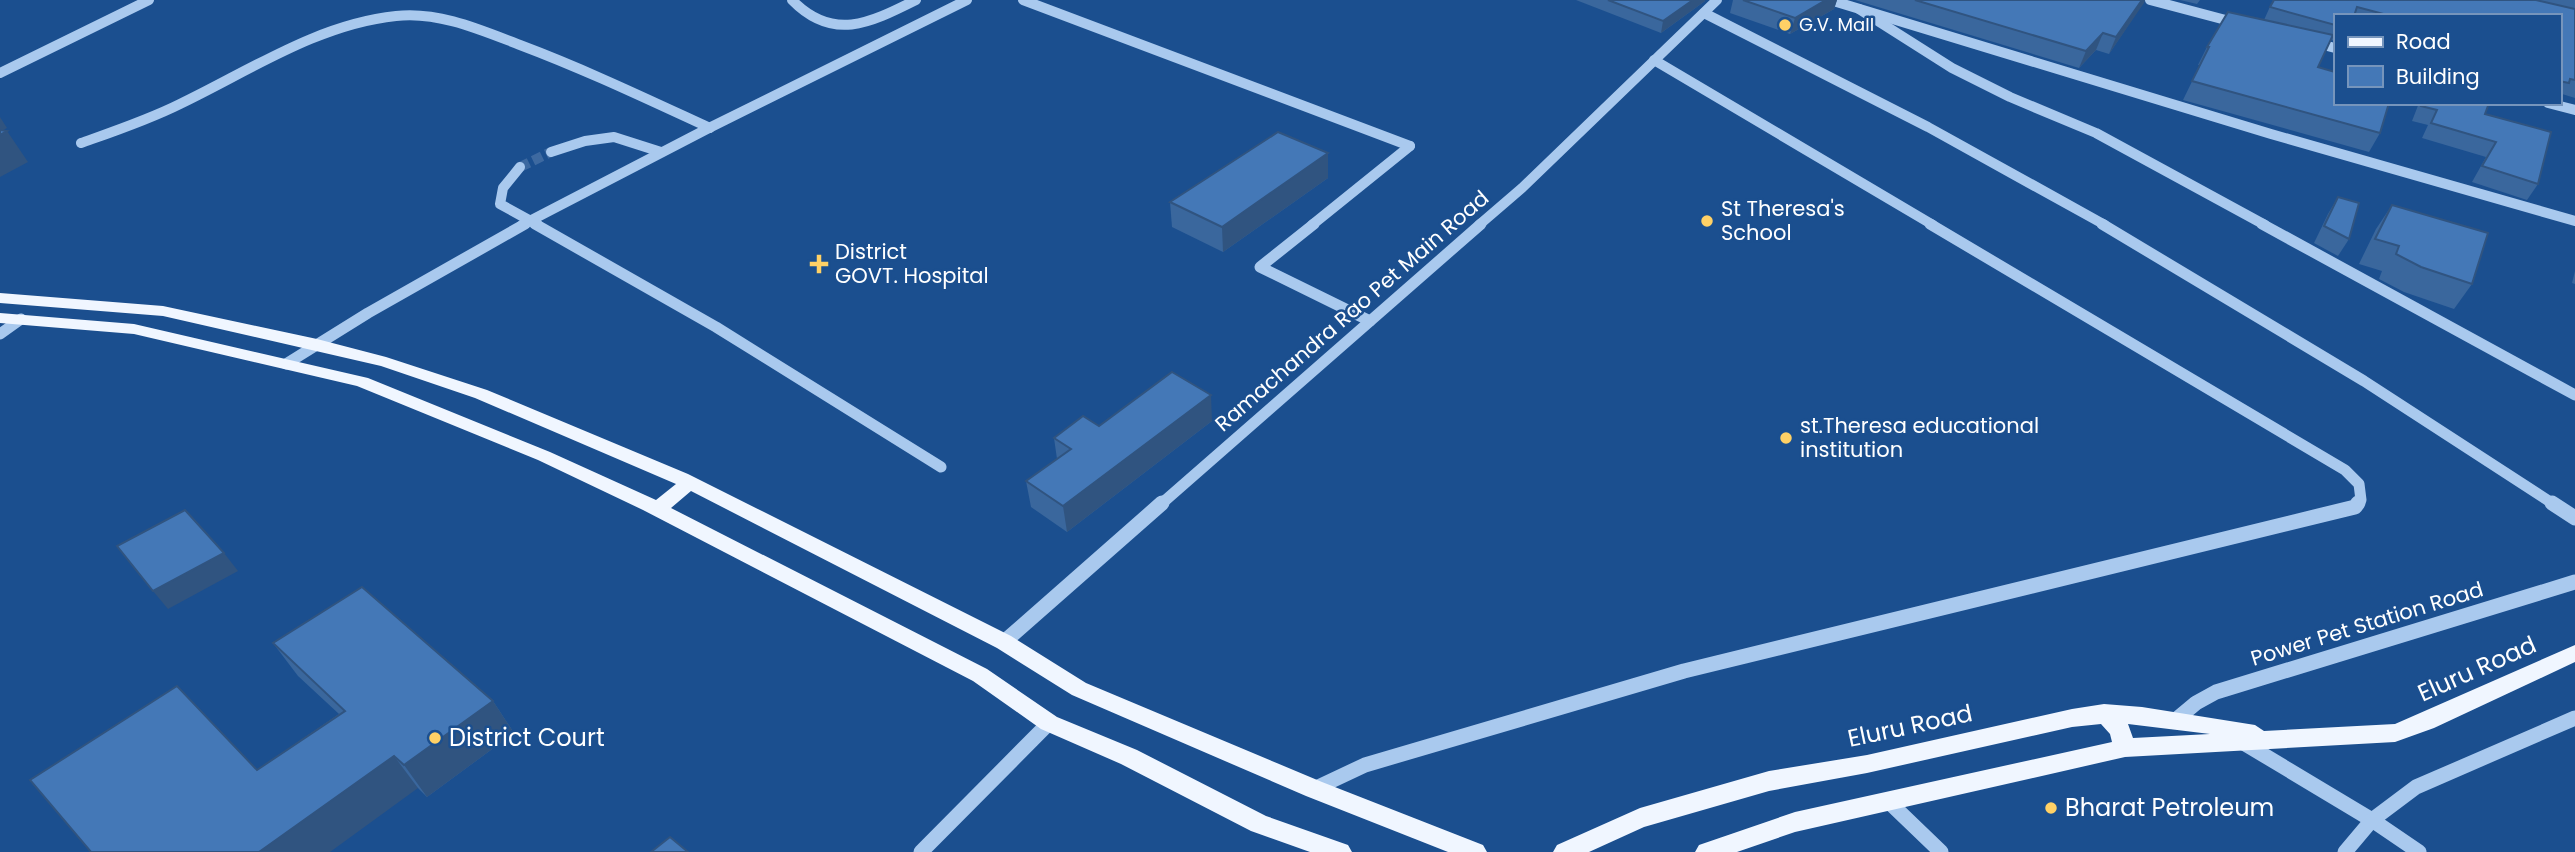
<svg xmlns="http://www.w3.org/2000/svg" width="2575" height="852" font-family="Poppins,sans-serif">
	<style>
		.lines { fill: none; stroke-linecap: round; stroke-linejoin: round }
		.minor-tunnel { stroke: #3d69a0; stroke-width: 10; stroke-dasharray: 10 4.5; stroke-linecap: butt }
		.minor-far2 { stroke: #a9c9ee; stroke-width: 10 }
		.minor-far1 { stroke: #a9c9ee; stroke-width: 11 }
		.minor { stroke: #a9c9ee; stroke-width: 15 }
		.major { fill: #f0f6ff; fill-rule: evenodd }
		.wall { fill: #3a679d }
		.shaded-wall { fill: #305480 }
		.building { fill: #4478b7; stroke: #305480; stroke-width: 2 }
		.poi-dot { fill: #ffd166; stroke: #1b4f8f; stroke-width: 2.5 }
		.labels { text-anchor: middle; stroke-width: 5; stroke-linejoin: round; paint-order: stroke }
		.far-poi-label { font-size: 18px; fill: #fff; stroke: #1b4f8f; text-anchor: start }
		.poi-label { font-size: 21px; fill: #fff; stroke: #1b4f8f; text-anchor: start }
		.street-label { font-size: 21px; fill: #fff; stroke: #1b4f8f }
		.near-street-label { font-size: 24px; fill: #fff; stroke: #1b4f8f }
		.near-poi-label { font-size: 24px; fill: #fff; stroke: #1b4f8f; text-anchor: start }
	</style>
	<rect width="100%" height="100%" fill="#1b4f8f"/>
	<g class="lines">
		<path class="minor-tunnel" d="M520 167 551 152"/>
		<g class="minor-far2">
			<path d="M792 0C833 42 870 23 916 0"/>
			<path d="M1023 0 1410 146"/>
			<path d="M1830 0 2271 134 2575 221"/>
			<path d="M2150 0 2237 23"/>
			<path d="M1859 9 1952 68 2010 97 2096 133 2265 225"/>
			<path d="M1704 13 1928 127 2105 225"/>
			<path d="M2312 42 2335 48"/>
			<path d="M1654 60 1933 225"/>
			<path d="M0 73 149 0"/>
			<path d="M2548 103 2575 110"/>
			<path d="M81 143C115 131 148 120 180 104 249 71 318 24 396 16 438 11 481 30 520 45 584 69 647 99 710 128"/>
			<path d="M551 152 585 141 614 137 661 152"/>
			<path d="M520 167 503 188 500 204 538 225"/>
			<path d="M522 225 707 129 967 0"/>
			<path d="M1312 225 1410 146"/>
			<path d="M1479 225 1522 188 1717 0"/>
		</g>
		<g class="minor-far1">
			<path d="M535 224 716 327 941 467"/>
			<path d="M1314 224 1260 267 1370 321"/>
			<path d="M1930 224 2345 470 2359 484 2361 500 2357 505"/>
			<path d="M2102 224 2364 381 2555 505"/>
			<path d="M2262 224 2575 395"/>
			<path d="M0 334 21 319"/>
			<path d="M286 364 368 313 525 224"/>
			<path d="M1160 505 1481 224"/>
		</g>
		<g class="minor">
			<path d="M2552 503 2575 518"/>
			<path d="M1004 642 1162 503"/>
			<path d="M2178 718 2196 703 2216 692 2575 582"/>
			<path d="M2242 742 2372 820 2419 852"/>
			<path d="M1314 789 1365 765 1684 671 2355 507 2358 503"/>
			<path d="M1888 801 1941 852"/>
			<path d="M921 852 1049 723"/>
			<path d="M2345 852 2372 820 2416 787 2575 718"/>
		</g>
		<g class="major">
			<path d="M0 293 163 306 317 339 386 357 487 390 688 474 1011 636 1086 683 1322 782 1483 845 1487 852H1448L1306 796 1072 695 997 648 691 491 671 508 987 669 1057 717 1137 750 1266 816 1348 845 1352 852H1310L1251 831 1121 764 1041 729 973 681 643 510 538 460 357 386 134 334 0 323V313L134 324 368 378 550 452 656 500 676 484 475 398 381 366 163 316 0 303Z"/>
			<path d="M2575 645V662L2434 728 2395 742 2125 757 1795 832 1737 852H1695L1699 845 1795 812 2112 742 2110 734 2101 724 2072 727 1867 773 1769 791 1644 827 1589 852H1553L1557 845 1640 808 1769 771 1867 755 2072 709 2104 704 2142 707 2255 725 2264 731 2395 724ZM2128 724 2210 734 2133 738Z"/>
		</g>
	</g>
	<g class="wall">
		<path d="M1576 0H1705V1L1661 33Z"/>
		<path d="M1733 0H1837L1834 9 1790 34 1730 13Z"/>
		<path d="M1855 0H2145L2109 54 2096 50 2079 68Z"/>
		<path d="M2180 0H2200L2197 4Z"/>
		<path d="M2273 0H2575V98L2562 94 2559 98V16H2335V41L2331 40 2318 67 2380 133 2369 152 2183 100 2200 65H2198L2207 47 2264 20Z"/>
		<path d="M2419 103H2489L2485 114 2538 184 2527 200 2472 182 2486 157 2422 138 2428 125 2412 121Z"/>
		<path d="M1328 153V178L1223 252 1172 227 1170 202Z"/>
		<path d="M2338 197 2349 239 2338 256 2314 243 2328 214Z"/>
		<path d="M2392 205 2472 284 2454 309 2404 292 2379 279 2382 271 2359 264 2376 229Z"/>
		<path d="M2575 271V284L2572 283Z"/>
		<path d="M1212 421 1067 532 1031 507 1026 481 1057 459 1054 438 1099 426Z"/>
		<path d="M273 643 493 701 514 733 427 797 418 788 257 770 339 714 298 676Z"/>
	</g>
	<g class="shaded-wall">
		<path d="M1693 0H1705V1L1661 33 1663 21Z"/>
		<path d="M1826 0H1837L1834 9 1790 34 1795 18Z"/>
		<path d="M2142 0H2145L2144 3 2109 54 2116 37Z"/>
		<path d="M2103 33 2096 50 2079 68 2086 51Z"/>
		<path d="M0 117 7 128 0 132Z"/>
		<path d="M7 131 28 162 0 177V135Z"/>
		<path d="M1328 153V178L1223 252 1222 227Z"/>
		<path d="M1211 395 1212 421 1067 532 1063 506Z"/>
		<path d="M224 553 238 571 168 609 153 591Z"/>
		<path d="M493 701 514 733 427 797 404 765Z"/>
		<path d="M394 756 418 788 330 852H259Z"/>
	</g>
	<g class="building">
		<path d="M1608 0H1693L1663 21Z"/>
		<path d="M1743 0H1826L1795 18Z"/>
		<path d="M1915 0H2142L2116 37 2103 33 2086 51Z"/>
		<path d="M2274 0H2536L2575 9V80L2570 79 2569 83 2559 81V16H2391L2357 7 2354 16H2335V25L2270 7Z"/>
		<path d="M2228 12 2333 35 2318 67 2335 72V103H2389L2380 133 2192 81 2209 47H2207Z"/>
		<path d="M2422 103H2489L2485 114 2551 132 2538 184 2482 166 2496 142 2431 123 2437 110 2421 106Z"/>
		<path d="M0 130 7 131 0 135Z"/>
		<path d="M1278 132 1328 153 1222 227 1170 202Z"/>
		<path d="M2338 197 2359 203 2349 239 2324 226Z"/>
		<path d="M2392 205 2488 233 2472 284 2421 267 2396 254 2399 246 2375 239Z"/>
		<path d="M1172 372 1211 395 1063 506 1026 481 1071 449 1054 438 1083 416 1099 426Z"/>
		<path d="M185 510 224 553 153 591 117 546Z"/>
		<path d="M362 587 493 701 404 765 394 756 259 852H91L30 780 177 686 257 770 345 711 273 643Z"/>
		<path d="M670 837 688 852H651Z"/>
	</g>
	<g class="poi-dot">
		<circle cx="1785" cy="25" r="7"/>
		<circle cx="1707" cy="221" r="7"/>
		<path d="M815.5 253.5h7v7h7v7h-7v7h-7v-7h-7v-7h7z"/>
		<circle cx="1786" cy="438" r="7"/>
		<circle cx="435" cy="738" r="7"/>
		<circle cx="2051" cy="808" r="7"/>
	</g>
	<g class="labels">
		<g class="far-poi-label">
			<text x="1799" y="31">G.V. Mall</text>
		</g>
		<g class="poi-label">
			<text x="1721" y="216">St Theresa's<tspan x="1721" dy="24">School</tspan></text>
			<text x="835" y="259">District<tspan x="835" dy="24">GOVT. Hospital</tspan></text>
			<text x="1800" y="433">st.Theresa educational<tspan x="1800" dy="24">institution</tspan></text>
		</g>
		<g class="street-label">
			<text transform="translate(1352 311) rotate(-41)" y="7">Ramachandra Rao Pet Main Road</text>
			<text transform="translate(2367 624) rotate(-17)" y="7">Power Pet Station Road</text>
		</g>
		<g class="near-street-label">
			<text transform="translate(2477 669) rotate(-24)" y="8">Eluru Road</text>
			<text transform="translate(1910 726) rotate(-12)" y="8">Eluru Road</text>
		</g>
		<g class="near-poi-label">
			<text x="449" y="746">District Court</text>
			<text x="2065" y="816">Bharat Petroleum</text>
		</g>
	</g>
	<rect x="2334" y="14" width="228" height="91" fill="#1b4f8f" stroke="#7695bc" stroke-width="2"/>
	<rect x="2348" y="37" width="35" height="10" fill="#f0f6ff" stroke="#7695bc" stroke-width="2"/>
	<text x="2396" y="49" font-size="21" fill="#ffffff">Road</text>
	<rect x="2348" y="66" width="35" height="21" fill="#4478b7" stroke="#7695bc" stroke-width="2"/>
	<text x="2396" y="84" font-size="21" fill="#ffffff">Building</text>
</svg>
